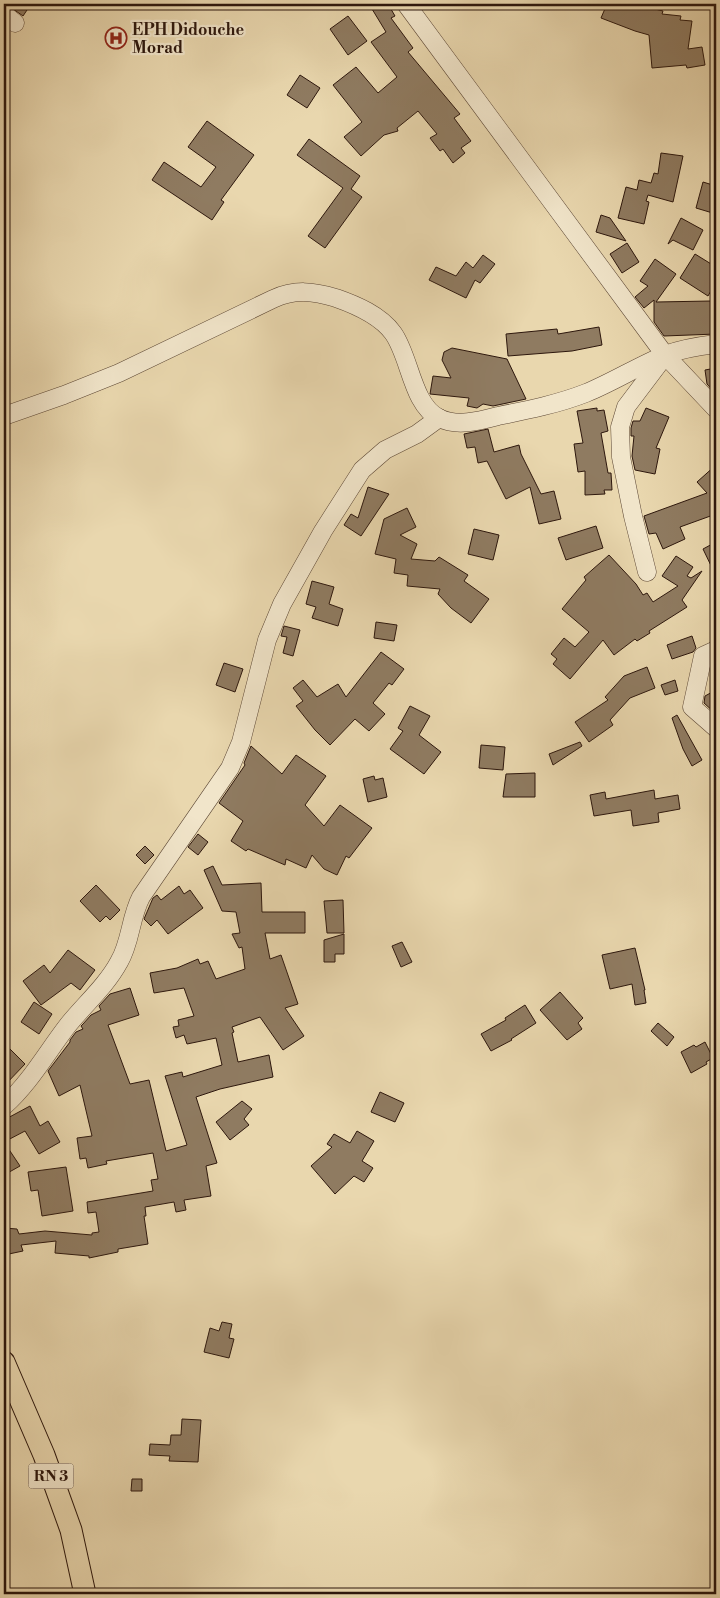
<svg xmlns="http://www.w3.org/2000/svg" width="720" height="1598" font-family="'Libre Bodoni',serif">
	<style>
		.building { fill: #8f7b61; stroke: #2d170d }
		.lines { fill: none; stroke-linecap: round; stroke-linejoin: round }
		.minor-casing { stroke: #5c4735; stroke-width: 19 }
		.major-casing { stroke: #2d170d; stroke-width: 23 }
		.minor { stroke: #f1e5ca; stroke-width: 18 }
		.major { stroke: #e9d7ae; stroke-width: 21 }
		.labels { text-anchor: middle; stroke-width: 4.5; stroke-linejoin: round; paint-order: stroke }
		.shield { fill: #f1e5ca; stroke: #685546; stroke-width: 1 }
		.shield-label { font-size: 15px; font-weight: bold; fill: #2d170d }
		.poi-label { font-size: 16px; font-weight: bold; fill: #2d170d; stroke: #f1e5ca; text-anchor: start }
	</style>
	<rect width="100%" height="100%" fill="#e9d7ae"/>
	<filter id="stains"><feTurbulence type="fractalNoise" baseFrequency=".004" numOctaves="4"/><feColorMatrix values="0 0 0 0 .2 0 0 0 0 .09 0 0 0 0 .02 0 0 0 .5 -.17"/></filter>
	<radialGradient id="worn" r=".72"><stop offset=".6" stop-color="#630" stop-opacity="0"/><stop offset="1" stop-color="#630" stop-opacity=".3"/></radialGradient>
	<g class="building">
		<path d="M6 4H18L27 10 23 16Z"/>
		<path d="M369 4H388L395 16 391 18 413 48 408 52 460 114 454 118 471 141 461 148 465 153 453 163 443 149 440 151 430 138 437 134 418 111 397 128 398 131 384 135 361 156 344 137 362 122 333 85 356 67 378 93 397 77 371 42 386 32Z"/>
		<path d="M607 4H635L663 11 662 14 681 16 680 20 692 21 688 49 702 47 705 65 687 68 686 65 652 68 649 35 635 31 601 18Z"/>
		<path d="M348 16 367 41 348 55 330 29Z"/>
		<path d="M300 75 320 88 307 108 287 95Z"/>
		<path d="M207 121 254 155 221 200 224 202 212 220 152 180 164 162 201 187 216 167 188 147Z"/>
		<path d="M309 139 360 176 351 189 362 197 325 248 308 236 343 188 297 155Z"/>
		<path d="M661 153 683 156 673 202 648 195 646 201 649 202 644 224 618 218 626 187 637 190 639 180 651 183 654 173 658 174Z"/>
		<path d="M703 182 716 186V214L696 208Z"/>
		<path d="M601 215 610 218 626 241 596 232Z"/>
		<path d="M681 218 703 230 693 250 673 240 668 244Z"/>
		<path d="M627 243 639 262 622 273 610 254Z"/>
		<path d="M695 254 716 267V282L708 296 680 278Z"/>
		<path d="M483 255 495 264 480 283 475 280 466 298 429 280 436 267 456 276 466 262 473 268Z"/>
		<path d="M655 259 676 274 656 302 711 301 716 302V334L664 336 654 322V300L644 308 635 297 648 286 640 281Z"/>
		<path d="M599 327 602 345 572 351 508 356 506 334 557 329 558 334Z"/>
		<path d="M452 348 507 359 526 399 493 406 483 404 477 408 467 406 469 398 430 394 433 376 451 378 442 360 444 352Z"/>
		<path d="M716 368V394L707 384 705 370Z"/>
		<path d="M597 408V411L604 410 608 431 601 433 608 473H611L612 490H604L605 494 585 495V471L578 472 574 444 583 443 577 411Z"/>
		<path d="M646 408 669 417 656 448 660 449 655 474 635 470 632 456 634 436H631V428L633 421H640Z"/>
		<path d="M488 429 494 452 519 445 521 454 541 494 554 491 561 519 539 524 530 487 506 499 487 461 478 463 475 447 467 448 464 434Z"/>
		<path d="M716 465V514L680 527 685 539 663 549 656 533 649 534 644 516 707 493 697 482Z"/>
		<path d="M368 487 389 494 361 536 344 525 351 514 358 518Z"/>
		<path d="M407 508 416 527 400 535 417 544 411 559 435 561 439 557 468 575 464 581 489 599 471 623 451 608 438 594 440 589 407 586 408 575 394 573 396 559 375 554 384 519Z"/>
		<path d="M596 526 603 548 566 560 558 538Z"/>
		<path d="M474 529 499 535 493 560 468 554Z"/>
		<path d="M716 542V576L703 549Z"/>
		<path d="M609 555 636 584 643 595 647 593 653 602 678 586 662 576 676 556 693 567 687 576 691 578 702 571 682 600 687 607 649 631 650 633 637 641 635 639 614 655 603 640 570 679 553 664 557 659 551 654 564 638 575 647 589 632 562 609 586 580 584 577Z"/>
		<path d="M312 581 334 587 329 604 343 609 338 626 312 618 316 607 306 604Z"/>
		<path d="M376 622 397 625 394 641 374 638Z"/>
		<path d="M284 626 300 630 293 656 283 653 287 637 281 636Z"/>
		<path d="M692 636 696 648 693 652 672 659 667 645Z"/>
		<path d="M381 652 404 669 392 685 389 683 373 703 385 714 369 731 355 719 330 745 315 730 296 706 303 701 293 688 303 680 317 697 338 684 346 697Z"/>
		<path d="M224 663 243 669 235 692 216 685Z"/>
		<path d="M647 667 655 688 630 698 610 720 613 725 589 742 575 722 608 700 605 697 624 676Z"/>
		<path d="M675 680 678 691 665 695 661 685Z"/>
		<path d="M716 690V713H715L704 703 705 696Z"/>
		<path d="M410 706 430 716 419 735 441 752 424 774 390 749 403 731 398 728Z"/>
		<path d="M677 715 702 760 692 766 683 749 672 718Z"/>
		<path d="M580 742 582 746 553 765 549 754Z"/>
		<path d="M481 745 505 747 503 770 479 768Z"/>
		<path d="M251 746 282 774 296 755 326 776 305 805 324 826 340 805 372 828 349 858 346 856 337 875 324 869 312 855 306 868 286 859 285 865 248 849 246 851 231 841 243 821 219 803 245 765 244 763Z"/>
		<path d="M535 773V797H503L506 774Z"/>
		<path d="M374 776 375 780 383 778 387 797 368 802 363 779Z"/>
		<path d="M654 790 655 799 678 795 680 809 658 813 659 822 633 826 631 810 594 816 590 795 605 792 606 799Z"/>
		<path d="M198 834 208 842 198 855 188 847Z"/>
		<path d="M145 846 154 855 145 864 136 855Z"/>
		<path d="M213 866 222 885 261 883 262 912H305V933H265L270 959 281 955 298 1004 285 1008 304 1036 283 1050 260 1017 232 1027 234 1032 232 1033 238 1062 269 1055 273 1077 220 1089 196 1097 217 1163 206 1166 211 1196 184 1200 186 1210 176 1212 174 1202 145 1207 146 1216H144L148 1244 118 1249V1252L89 1258V1256L55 1253 56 1241 21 1245 23 1251 4 1255V1228L17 1229 19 1234 45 1231 92 1235V1233L99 1232 96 1212 88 1213 87 1202 153 1191 151 1180 158 1179 153 1153 106 1161 107 1164 88 1168 86 1158 80 1159 77 1138 92 1136 80 1085 59 1096 48 1071 70 1042V1040L76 1032 83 1029 81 1026 83 1024 91 1015 101 1010 99 1006 110 994 130 988 139 1015 108 1025 130 1084 149 1080 166 1151 187 1145 165 1076 182 1072 183 1077 222 1065 216 1038 187 1044 184 1035 176 1038 173 1027 179 1026 178 1020 194 1016 184 988 154 993 150 973 177 968 198 959 200 964 208 961 216 979 245 969 242 947 239 948 232 934 240 933 236 912 222 911 204 870Z"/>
		<path d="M96 885 120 910 110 920 106 916 100 922 80 901Z"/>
		<path d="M179 886 184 894 190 890 203 908 168 934 157 920 151 926 144 919 153 898 157 895 161 900Z"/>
		<path d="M343 900 344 933H327L324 901Z"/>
		<path d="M344 934V954H335V962H324V940Z"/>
		<path d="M402 942 412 962 401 967 392 946Z"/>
		<path d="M635 948 645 990H644L646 1003 635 1005 632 984 610 989 602 955Z"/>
		<path d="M68 950 95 970 80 990 71 983 41 1005 23 981 44 965 50 973Z"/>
		<path d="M560 992 583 1018 578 1023 582 1029 567 1040 540 1010Z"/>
		<path d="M34 1002 52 1014 39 1034 21 1022Z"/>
		<path d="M525 1005 536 1023 511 1039 512 1040 491 1051 481 1034 506 1020 505 1018Z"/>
		<path d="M658 1023 674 1037 667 1046 651 1031Z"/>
		<path d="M705 1042 713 1058 706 1062 707 1064 691 1073 681 1052 694 1045 696 1047Z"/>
		<path d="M4 1043 25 1064 4 1086Z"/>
		<path d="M380 1092 404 1103 395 1122 371 1112Z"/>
		<path d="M242 1101 252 1109 244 1119 249 1125 230 1140 216 1122Z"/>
		<path d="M30 1106 40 1126 48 1121 60 1142 39 1154 25 1131 4 1142V1120Z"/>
		<path d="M357 1131 374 1141 362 1161 373 1168 364 1182 354 1176 335 1194 311 1166 332 1147 327 1144 334 1134 350 1143Z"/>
		<path d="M4 1142 20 1166 4 1175Z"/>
		<path d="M66 1167 73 1211 42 1216 38 1190 31 1191 28 1172Z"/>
		<path d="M222 1322 232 1324 229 1338 234 1339 229 1358 204 1352 210 1328 219 1331Z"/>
		<path d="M182 1419 201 1420 198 1462 169 1461 170 1456 149 1455 150 1444 170 1445 171 1435H181Z"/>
		<path d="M132 1479H142V1491H131Z"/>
	</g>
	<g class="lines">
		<g class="minor-casing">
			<g id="minor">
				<path d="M406 4 665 355 716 409"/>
				<path d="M4 14 15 23"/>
				<path d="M4 416 64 395 119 373 273 299C295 289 313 291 336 298 356 305 380 315 393 333 410 356 412 405 439 418 457 427 479 421 498 416 528 410 558 404 586 393 613 382 638 366 665 355 681 349 699 346 716 344"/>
				<path d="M647 572 633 516 621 457 620 427 626 407 663 358"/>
				<path d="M716 650 703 656 692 707 716 728"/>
				<path d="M4 1106C30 1083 47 1052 68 1025 85 1004 106 986 119 962 131 942 130 918 141 897L230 768 241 742 267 640 282 604 323 531 362 470 385 450 417 434 439 418"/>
			</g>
		</g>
		<g class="major-casing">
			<path id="major" d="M4 1362 44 1455 71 1530 85 1594"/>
		</g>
		<use href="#minor" class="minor"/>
		<use href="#major" class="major"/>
	</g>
	<defs>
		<g id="hospital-ring" transform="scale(1.125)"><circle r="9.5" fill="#f1e5ca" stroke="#8f2418" stroke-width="1.5"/><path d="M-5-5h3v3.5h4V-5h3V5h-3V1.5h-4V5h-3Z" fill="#8f2418"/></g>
	</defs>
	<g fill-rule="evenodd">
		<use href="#hospital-ring" x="116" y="38"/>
	</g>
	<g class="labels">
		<rect class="shield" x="28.5" y="1463.5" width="45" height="25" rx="4"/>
		<g class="shield-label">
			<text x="51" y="1481">RN 3</text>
		</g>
		<g class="poi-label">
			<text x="132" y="35">EPH Didouche<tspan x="132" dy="18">Morad</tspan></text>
		</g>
	</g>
	<rect width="720" height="1598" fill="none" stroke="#e9d7ae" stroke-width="20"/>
	<rect x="5" y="5" width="710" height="1588" fill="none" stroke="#2d170d" stroke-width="2.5"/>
	<rect x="10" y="10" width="700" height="1578" fill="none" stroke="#2d170d"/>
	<rect width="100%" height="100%" filter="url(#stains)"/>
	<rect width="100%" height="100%" fill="url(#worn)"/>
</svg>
